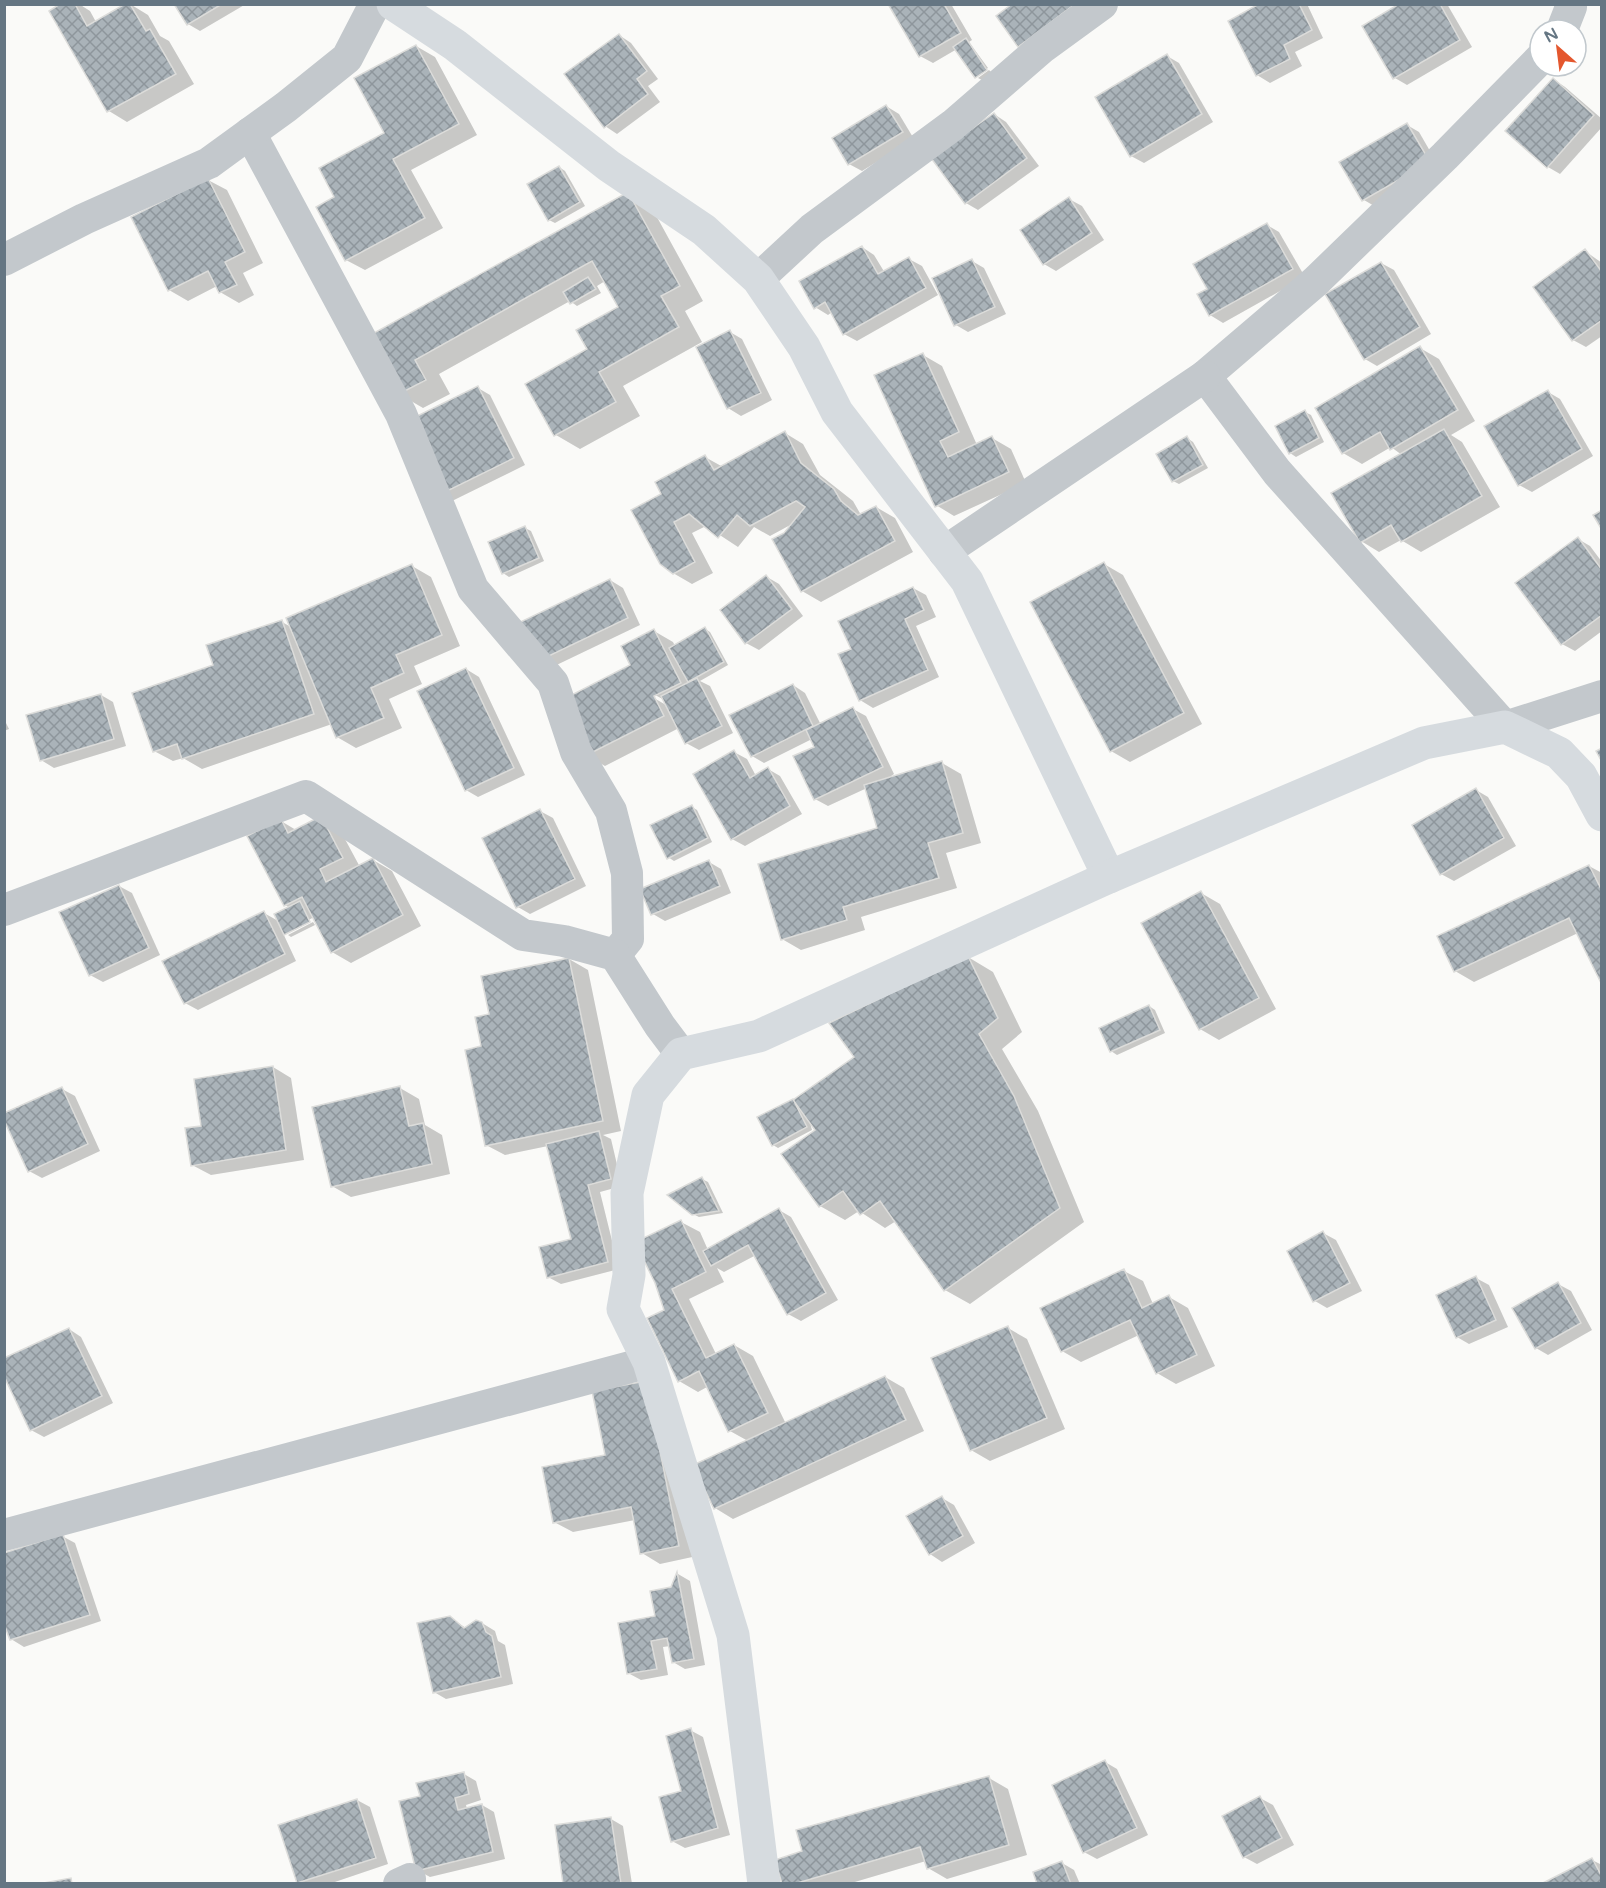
<svg xmlns="http://www.w3.org/2000/svg" width="1606" height="1888" font-family="'Varela Round',sans-serif">
	<style>
		.shadow { fill: #0003; fill-rule: evenodd }
		.building { fill: url(#building-cross-hatch); stroke: #dcdcda; stroke-width: 1.5 }
		.lines { fill: none; stroke-linecap: round; stroke-linejoin: round }
		.street { stroke: #c3c8cc; stroke-width: 32 }
		.secondary { stroke: #d6dbdf; stroke-width: 33 }
	</style>
	<defs>
		<pattern id="building-cross-hatch" width="8" height="8" patternUnits="userSpaceOnUse" patternTransform="scale(1.5)"><rect width="8" height="8" fill="#aab3b9"/><path d="M0 0l8 8M0 8l8-8" fill="none" stroke="#8e969c"/></pattern>
	</defs>
	<rect width="100%" height="100%" fill="#fafaf8"/>
	<g class="shadow">
		<path d="M63 4H79L90 11 96 22 130 4 148 15 160 36 169 41 194 84 127 122 109 111 51 11Z"/>
		<path d="M176 4H246L200 31 188 24Z"/>
		<path d="M890 4H951L972 40 969 42 988 68 976 75 957 49 933 63 920 56Z"/>
		<path d="M1263 4H1307L1323 38 1295 52 1302 66 1270 83 1257 75 1230 21Z"/>
		<path d="M1402 4H1447L1472 47 1407 85 1395 78Z"/>
		<path d="M619 35 631 43 658 79 648 86 660 102 617 134 605 126Z"/>
		<path d="M416 46 435 57 477 135 411 170 443 228 365 270 346 260 336 198 386 134Z"/>
		<path d="M1167 56 1179 63 1213 122 1144 163 1131 156Z"/>
		<path d="M989 70 992 73 982 80 978 78Z"/>
		<path d="M1553 79 1565 87 1602 119V127L1560 174 1548 167Z"/>
		<path d="M886 106 899 114 914 139 862 171 849 164 834 139Z"/>
		<path d="M994 114 1006 122 1039 166 978 210 966 203Z"/>
		<path d="M1407 125 1419 132 1441 170 1376 207 1364 200Z"/>
		<path d="M559 167 565 171 585 206 555 223 549 220Z"/>
		<path d="M208 180 227 190 263 263 243 273 254 295 239 303 220 292 217 286 188 301 169 290Z"/>
		<path d="M628 194 652 208 703 301 685 311 702 342 623 386 640 416 580 449 556 435 589 350 620 308 605 281 597 286 601 293 577 306 570 301 439 374 450 394 423 408 399 394 367 339Z"/>
		<path d="M1069 199 1082 206 1104 240 1056 271 1044 264Z"/>
		<path d="M1267 225 1279 232 1305 277 1223 323 1210 315 1209 290Z"/>
		<path d="M862 247 874 255 885 273 909 259 922 266 938 295 857 341 844 334 832 312 828 315 815 307Z"/>
		<path d="M1585 251 1602 263V336L1586 347 1573 340Z"/>
		<path d="M972 261 984 268 1006 314 968 332 956 325Z"/>
		<path d="M1381 263 1394 270 1431 334 1377 366 1365 359Z"/>
		<path d="M730 332 742 339 772 400 741 416 728 408Z"/>
		<path d="M1420 348 1439 359 1475 421 1451 435 1462 442 1500 507 1421 552 1401 540 1379 552 1361 541 1402 455 1391 447 1362 464 1343 453 1317 409Z"/>
		<path d="M923 355 942 366 977 445 992 438 1011 449 1026 483 954 516 936 505Z"/>
		<path d="M478 388 490 395 525 465 452 501 440 494Z"/>
		<path d="M1548 392 1560 399 1593 456 1532 492 1519 485Z"/>
		<path d="M1305 412 1311 415 1324 442 1296 457 1290 453Z"/>
		<path d="M785 433 803 444 820 475 853 501 861 515 876 507 895 518 913 552 821 602 802 591 774 540 785 534 794 523 770 536 754 527 738 547 706 526 692 533 713 573 692 584 673 573 663 495 705 457 723 467Z"/>
		<path d="M1187 438 1193 442 1208 468 1179 484 1173 481Z"/>
		<path d="M525 528 531 531 544 561 509 577 503 573Z"/>
		<path d="M1578 539 1590 546 1602 562V631L1575 651 1562 644Z"/>
		<path d="M1104 564 1123 575 1202 724 1130 762 1111 751Z"/>
		<path d="M412 566 431 577 460 646 414 666 422 684 389 699 402 728 356 748 337 737 332 724 202 769 183 758 173 761 154 751 215 666 282 622 291 627Z"/>
		<path d="M767 577 779 584 803 616 759 650 746 643Z"/>
		<path d="M610 580 623 588 640 625 544 671 531 664Z"/>
		<path d="M913 588 926 595 936 617 916 626 939 677 873 708 860 700 840 655 852 649Z"/>
		<path d="M705 629 710 632 728 665 700 681 710 686 733 733 699 750 686 743 679 728 605 766 586 755 632 666 654 631 673 642 675 646ZM648 691 666 701V705L647 694Z"/>
		<path d="M466 669 479 677 525 775 478 797 466 790Z"/>
		<path d="M793 685 805 693 821 725 853 709 866 716 894 774 886 780 942 763 961 774 981 843 946 853 957 888 861 917 865 930 801 950 782 939 879 829 867 788 828 806 815 799 816 747 812 739 764 763 752 756Z"/>
		<path d="M101 695 113 702 126 746 54 768 41 760Z"/>
		<path d="M4 719 9 729 4 731Z"/>
		<path d="M734 752 747 759 756 776 768 769 780 776 802 814 745 846 732 839Z"/>
		<path d="M1476 790 1488 797 1516 846 1454 881 1441 874Z"/>
		<path d="M692 807 697 810 712 842 674 861 668 857Z"/>
		<path d="M540 811 553 818 586 886 530 914 518 907Z"/>
		<path d="M321 817 339 828 360 867 373 860 392 871 421 926 351 963 332 952 314 917 287 932V934L282 931 296 961 198 1010 185 1003 264 913 280 922 290 908 285 905 281 821 296 830Z"/>
		<path d="M709 862 721 869 731 893 665 921 653 914Z"/>
		<path d="M1589 866 1602 873V982L1578 933 1474 982 1455 971Z"/>
		<path d="M119 886 132 893 160 955 103 982 90 975Z"/>
		<path d="M1201 893 1220 904 1276 1009 1219 1040 1200 1029Z"/>
		<path d="M313 922 315 925 291 937 288 935Z"/>
		<path d="M968 957 993 972 1022 1032 1002 1049 1038 1111 1084 1222 970 1304 945 1290 896 1221 885 1228 859 1211 845 1220 820 1206 817 1130 809 1119 812 1130 778 1148 773 1145 795 1101 856 1057Z"/>
		<path d="M569 959 588 970 621 1131 603 1135 611 1139 622 1186 600 1192 619 1269 561 1284 548 1277 572 1240 548 1146 505 1155 486 1145 483 1048 490 1015Z"/>
		<path d="M1149 1006 1155 1010 1165 1033 1117 1055 1111 1051Z"/>
		<path d="M273 1067 291 1078 304 1160 211 1175 192 1165 203 1127Z"/>
		<path d="M400 1088 419 1099 425 1125 442 1135 450 1174 351 1197 332 1186Z"/>
		<path d="M62 1089 75 1096 100 1151 42 1178 29 1171Z"/>
		<path d="M702 1179 708 1182 723 1213 699 1217 693 1214Z"/>
		<path d="M779 1210 791 1217 838 1300 801 1321 788 1314 756 1255 724 1272 717 1268 724 1282 689 1299 716 1354 734 1345 753 1356 786 1424 885 1377 904 1388 924 1431 733 1519 715 1508 748 1441 730 1431 707 1387 698 1392 679 1381 665 1311 681 1222 700 1232 708 1250Z"/>
		<path d="M1323 1233 1336 1240 1362 1291 1327 1308 1315 1301Z"/>
		<path d="M1124 1271 1143 1281 1153 1304 1169 1297 1188 1308 1215 1366 1176 1384 1157 1373 1139 1335 1081 1362 1062 1351Z"/>
		<path d="M1476 1278 1489 1285 1508 1327 1469 1344 1457 1337Z"/>
		<path d="M1558 1284 1571 1291 1592 1330 1548 1355 1536 1348Z"/>
		<path d="M1008 1328 1027 1339 1065 1429 990 1461 971 1450Z"/>
		<path d="M69 1329 81 1337 113 1403 44 1437 31 1430Z"/>
		<path d="M646 1382 697 1556 660 1564 642 1553 635 1520 573 1532 554 1522 606 1456Z"/>
		<path d="M942 1498 954 1505 975 1543 942 1562 930 1554Z"/>
		<path d="M62 1536 75 1543 101 1621 24 1647 11 1639Z"/>
		<path d="M678 1574 690 1581 705 1665 685 1669 673 1662 670 1646 663 1647 668 1675 641 1680 628 1673Z"/>
		<path d="M450 1618 466 1628 482 1623 495 1631 498 1641 505 1645 513 1684 446 1699 434 1692Z"/>
		<path d="M690 1730 703 1737 730 1835 685 1848 672 1841 683 1792Z"/>
		<path d="M1105 1762 1117 1769 1148 1835 1097 1859 1084 1852Z"/>
		<path d="M464 1774 476 1781 481 1800 466 1805 467 1809 482 1805 494 1812 505 1859 430 1877 417 1870Z"/>
		<path d="M989 1778 1008 1789 1027 1855 947 1879 928 1868 926 1861 848 1884H783L803 1852Z"/>
		<path d="M1260 1798 1273 1805 1294 1845 1257 1864 1244 1857Z"/>
		<path d="M357 1800 370 1807 388 1864 329 1884 298 1882Z"/>
		<path d="M611 1819 623 1826 632 1884H565Z"/>
		<path d="M1592 1860 1602 1865V1884Z"/>
		<path d="M1062 1863 1074 1870 1080 1884H1039Z"/>
	</g>
	<g class="building">
		<path d="M60 4H75L87 26 125 4H130L146 31 150 29 176 74 107 112 49 11Z"/>
		<path d="M174 4H222L187 25Z"/>
		<path d="M888 4H944L961 33 919 57Z"/>
		<path d="M1012 4H1075L1018 47 996 16Z"/>
		<path d="M1259 4H1299L1312 30 1284 45 1290 59 1256 76 1228 21Z"/>
		<path d="M1399 4H1440L1460 40 1393 79 1362 26Z"/>
		<path d="M619 34 647 71 637 79 648 94 604 128 564 74Z"/>
		<path d="M966 38 987 70 975 78 953 47Z"/>
		<path d="M416 45 459 124 393 159 425 218 345 261 316 207 334 197 319 168 384 133 354 78Z"/>
		<path d="M1167 54 1202 114 1130 157 1095 97Z"/>
		<path d="M1553 78 1594 115 1547 168 1505 131Z"/>
		<path d="M886 105 903 132 848 165 832 138Z"/>
		<path d="M994 113 1027 158 965 204 931 158Z"/>
		<path d="M1407 123 1430 162 1362 201 1339 162Z"/>
		<path d="M559 166 580 202 548 221 527 184Z"/>
		<path d="M208 178 245 252 225 262 237 285 219 293 208 271 168 291 131 217Z"/>
		<path d="M628 192 680 286 661 296 679 327 599 372 616 402 554 436 525 384 587 349 576 330 618 307 592 261 415 360 426 380 397 395 365 338Z"/>
		<path d="M1069 197 1092 233 1043 265 1020 230Z"/>
		<path d="M1267 223 1293 269 1209 316 1197 294 1207 289 1193 264Z"/>
		<path d="M862 246 878 274 909 257 926 288 843 335 825 302 814 309 799 281Z"/>
		<path d="M1585 249 1602 272V320L1572 341 1533 287Z"/>
		<path d="M972 259 995 307 954 326 932 278Z"/>
		<path d="M1381 262 1420 327 1364 360 1325 294Z"/>
		<path d="M588 277 596 289 570 304 563 292Z"/>
		<path d="M730 330 761 393 727 409 696 347Z"/>
		<path d="M1420 346 1458 410 1390 450 1380 432 1342 454 1315 408Z"/>
		<path d="M923 353 959 432 940 441 948 457 992 436 1009 472 935 507 874 375Z"/>
		<path d="M478 386 514 458 439 495 403 423Z"/>
		<path d="M1548 390 1582 449 1518 486 1484 426Z"/>
		<path d="M1305 410 1319 438 1289 454 1275 426Z"/>
		<path d="M1444 429 1482 496 1401 542 1391 525 1360 543 1331 493Z"/>
		<path d="M785 431 801 463 834 489 841 501 858 515 876 506 895 541 801 592 772 539 784 533 805 507 796 501 750 526 737 515 718 538 689 514 674 522 695 562 673 574 660 564 631 510 661 494 655 482 705 455 714 470Z"/>
		<path d="M1187 436 1203 465 1172 482 1156 454Z"/>
		<path d="M1602 510V530L1593 515Z"/>
		<path d="M525 526 539 558 502 574 488 542Z"/>
		<path d="M1578 537 1602 570V615L1561 645 1515 583Z"/>
		<path d="M1104 562 1184 713 1110 752 1030 602Z"/>
		<path d="M412 564 442 635 396 655 404 673 371 688 384 718 336 738 286 618Z"/>
		<path d="M766 575 792 609 745 644 720 610Z"/>
		<path d="M610 579 628 618 530 665 512 626Z"/>
		<path d="M913 587 924 610 905 619 928 670 859 701 838 654 851 649 838 621Z"/>
		<path d="M282 620 314 714 182 759 177 744 153 752 132 693 213 665 206 645Z"/>
		<path d="M705 627 724 662 688 682 669 648Z"/>
		<path d="M654 629 681 683 654 696 664 716 585 756 558 702 630 665 621 646Z"/>
		<path d="M466 668 514 768 465 791 417 691Z"/>
		<path d="M697 678 722 726 685 744 661 696Z"/>
		<path d="M793 684 813 726 751 757 729 715Z"/>
		<path d="M101 694 114 739 40 761 26 715Z"/>
		<path d="M853 707 883 767 814 800 793 756 814 747 806 730Z"/>
		<path d="M1602 748V762L1596 751Z"/>
		<path d="M734 750 750 778 768 767 790 806 731 840 693 774Z"/>
		<path d="M942 761 963 833 928 843 939 878 843 907 847 920 781 940 758 864 877 828 864 785Z"/>
		<path d="M1476 788 1504 838 1440 875 1412 825Z"/>
		<path d="M692 805 708 838 667 859 650 825Z"/>
		<path d="M540 809 575 879 516 908 482 838Z"/>
		<path d="M321 816 343 858 320 869 326 882 373 858 403 915 331 953 302 897 284 906 247 836 281 819 288 833Z"/>
		<path d="M709 860 720 886 651 915 640 889Z"/>
		<path d="M1589 865 1602 891V985L1569 918 1454 972 1437 936Z"/>
		<path d="M119 885 149 948 89 976 59 912Z"/>
		<path d="M1201 891 1259 998 1199 1030 1141 923Z"/>
		<path d="M300 901 310 922 284 935 274 914Z"/>
		<path d="M264 911 285 954 184 1004 162 961Z"/>
		<path d="M968 956 998 1018 979 1034 1014 1096 1060 1208 944 1291 880 1201 860 1215 843 1191 819 1207 781 1154 815 1130 793 1100 854 1057 829 1023Z"/>
		<path d="M569 958 603 1121 485 1146 465 1050 481 1046 475 1017 489 1014 481 976Z"/>
		<path d="M1149 1005 1160 1030 1110 1052 1099 1028Z"/>
		<path d="M273 1066 286 1150 191 1166 185 1128 201 1126 194 1079Z"/>
		<path d="M400 1086 409 1126 423 1123 432 1164 331 1187 312 1107Z"/>
		<path d="M62 1087 88 1144 28 1172 4 1120V1113Z"/>
		<path d="M793 1099 807 1127 772 1146 757 1117Z"/>
		<path d="M599 1131 611 1179 588 1185 608 1262 547 1278 539 1247 571 1239 546 1144Z"/>
		<path d="M702 1177 719 1211 692 1215 667 1195Z"/>
		<path d="M779 1208 826 1293 787 1315 748 1245 711 1266 703 1251Z"/>
		<path d="M681 1220 706 1272 672 1289 706 1358 734 1344 768 1413 728 1432 699 1371 678 1382 647 1318 664 1310 655 1283 635 1242Z"/>
		<path d="M1323 1231 1350 1283 1313 1302 1287 1251Z"/>
		<path d="M1124 1269 1142 1308 1169 1295 1197 1355 1156 1374 1130 1320 1061 1352 1040 1308Z"/>
		<path d="M1476 1276 1496 1320 1456 1338 1436 1295Z"/>
		<path d="M1558 1282 1581 1323 1535 1349 1512 1308Z"/>
		<path d="M1008 1326 1047 1418 970 1451 931 1358Z"/>
		<path d="M69 1328 102 1396 30 1431 4 1376V1358Z"/>
		<path d="M885 1376 906 1420 714 1509 693 1465Z"/>
		<path d="M646 1381 679 1546 640 1554 631 1507 553 1523 542 1467 605 1455 592 1391Z"/>
		<path d="M942 1496 963 1536 929 1555 906 1516Z"/>
		<path d="M63 1534 90 1615 10 1640 4 1624V1553Z"/>
		<path d="M677 1572 694 1659 672 1663 667 1638 651 1641 657 1669 627 1674 618 1623 655 1616 650 1591 671 1587Z"/>
		<path d="M450 1616 464 1628 476 1620 482 1622 486 1632 492 1636 501 1677 433 1693 417 1623Z"/>
		<path d="M691 1728 718 1828 671 1842 659 1797 681 1791 666 1736Z"/>
		<path d="M1105 1760 1137 1828 1083 1853 1052 1785Z"/>
		<path d="M464 1772 469 1794 455 1798 458 1810 482 1804 493 1852 416 1871 399 1801 420 1796 416 1783Z"/>
		<path d="M989 1776 1009 1845 927 1869 920 1847 794 1884H782L775 1860 802 1851 796 1830Z"/>
		<path d="M1260 1796 1282 1838 1243 1858 1222 1816Z"/>
		<path d="M357 1799 376 1858 297 1883 278 1825Z"/>
		<path d="M611 1817 621 1884H563L555 1825Z"/>
		<path d="M1592 1858 1602 1877V1884H1541Z"/>
		<path d="M1062 1861 1071 1884H1037L1033 1872Z"/>
		<path d="M71 1878 72 1884H38Z"/>
	</g>
	<g class="lines">
		<g class="street">
			<path d="M1562 30 1571 7"/>
			<path d="M1540 59 1445 156 1315 282 1205 376 1277 472 1505 727 1602 696"/>
			<path d="M250 133 401 414 473 589 553 683 576 752 611 811 627 873 628 939 615 955"/>
			<path d="M4 260 84 219 209 163 286 107 347 58 375 4"/>
			<path d="M758 279 812 229 953 125 1043 47 1102 4"/>
			<path d="M944 552 1205 376"/>
			<path d="M4 910 306 796 523 935 564 941 615 955 660 1026 681 1054"/>
			<path d="M4 1535 649 1362"/>
			<path d="M399 1884 410 1879"/>
		</g>
		<g class="secondary">
			<path d="M393 4 455 45 609 166 704 230 758 279 804 347 837 412 967 581 1109 877"/>
			<path d="M764 1884 733 1635 649 1362 623 1309 629 1275 627 1193 648 1095 681 1054 759 1036 1109 877 1424 743 1505 727 1559 753 1581 776 1602 815"/>
		</g>
	</g>
	<rect width="1606" height="1888" fill="none" stroke="#657683" stroke-width="12"/>
	<g transform="translate(1558 48) rotate(332)"><circle r="28" fill="#ffffff" stroke="#c1c8cd" stroke-width="1.5"/>
	<path d="M0-4.5L10 22L0 15L-10 22Z" fill="#e4572e"/>
	<text y="-9" font-size="16" font-weight="bold" text-anchor="middle" fill="#657683">N</text>
	</g>
</svg>
